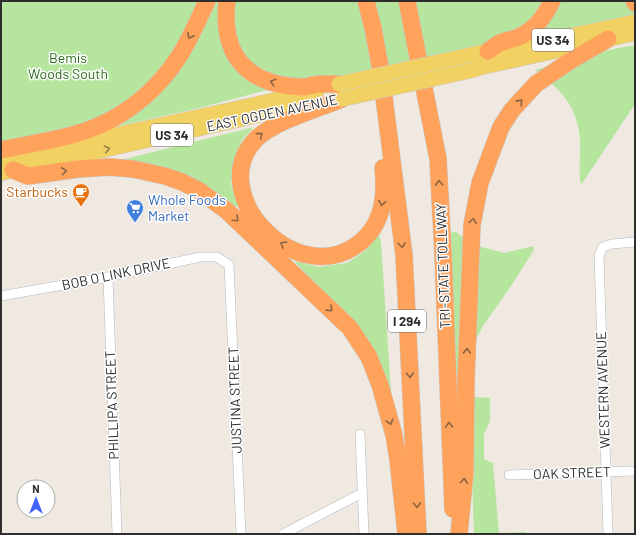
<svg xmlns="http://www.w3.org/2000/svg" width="636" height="535" font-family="Barlow,sans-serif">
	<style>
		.green { fill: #b6e59e }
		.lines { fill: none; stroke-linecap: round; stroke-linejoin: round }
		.minor-casing { stroke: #b4b7c1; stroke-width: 10 }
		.primary-casing { stroke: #c9c9c9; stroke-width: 16 }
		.motorway-casing { stroke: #c9c9c9; stroke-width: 18 }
		.minor { stroke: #fff; stroke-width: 9 }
		.primary { stroke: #f2d163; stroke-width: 15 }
		.motorway { stroke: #ffa35c; stroke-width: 17 }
		.primary-bridge-casing { stroke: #c9c9c9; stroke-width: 16; stroke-linecap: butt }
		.primary-bridge { stroke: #f2d163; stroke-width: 15 }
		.oneway { stroke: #8c6343 }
		.oneway2 { stroke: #908048 }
		.labels { text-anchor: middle; stroke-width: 3; stroke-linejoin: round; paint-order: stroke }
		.shield { fill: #fff; stroke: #6d6d6d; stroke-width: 1 }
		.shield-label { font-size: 13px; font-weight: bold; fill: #2e2e2e }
		.park-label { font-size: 14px; fill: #2c6e1b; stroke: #fff }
		.street-label { font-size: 14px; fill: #2e2e2e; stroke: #fff }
		.food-label { font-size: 14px; fill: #c56008; stroke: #fff; text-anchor: end }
		.shop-label { font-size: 14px; fill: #366cbe; stroke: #fff; text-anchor: start }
	</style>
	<rect width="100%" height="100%" fill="#efe9e1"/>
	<g class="green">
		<path d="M1 1H635V14L317 82 264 91 199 108 118 126 74 132 1 150Z"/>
		<path d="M635 45V104L581 185C578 170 581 155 580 139 577 105 561 90 535 70L613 49Z"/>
		<path d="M254 127 242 140 235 156 231 184 238 205 234 208 120 161 129 158Z"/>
		<path d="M456 232 473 245 505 253 533 246 534 250 509 289 483 326 460 369 452 402 446 233Z"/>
		<path d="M379 234 381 243 391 391 383 370 340 310 294 261 319 267 347 263 365 251Z"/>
		<path d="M474 397 490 398V421L484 434V459L493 463 499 533 525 532 529 534H474L470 413Z"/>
	</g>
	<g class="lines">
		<g class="minor-casing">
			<g id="minor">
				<path d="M108 277 117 534"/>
				<path d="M1 296 108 277 200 257H217L229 265 241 534"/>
				<path d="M360 434 364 534"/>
				<path d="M509 475 635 471"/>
				<path d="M283 534 362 493"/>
				<path d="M608 534 599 255 603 247 612 244 635 242"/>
			</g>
		</g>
		<g class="primary-casing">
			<g id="primary">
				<path d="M470 55 488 51H500L635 22"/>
				<path d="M473 70 482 67 635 33"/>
				<path d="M1 160 317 91"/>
				<path d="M1 173 316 102"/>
			</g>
		</g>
		<g class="motorway-casing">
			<g id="motorway">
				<path d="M227 1C221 56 247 85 302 87 308 87 314 84 320 84 327 84 333 84 339 84"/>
				<path d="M366 1 373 28 380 66 404 255 418 534"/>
				<path d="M407 1 438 159 443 253 453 509"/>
				<path d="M634 1 635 3"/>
				<path d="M488 51C491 49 495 46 498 44 503 41 510 40 516 38 534 31 544 18 552 1"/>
				<path d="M342 99C319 108 272 122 255 140 203 196 302 297 364 239 383 221 386 193 383 168"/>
				<path d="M1 150C33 143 68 139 98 126 131 112 159 87 178 58 190 40 198 20 207 1"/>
				<path d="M13 170 28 176 78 169 109 167 133 169 165 176 182 182 198 190 226 210 350 328 369 357 380 385 394 435 398 459 406 534"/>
				<path d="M459 534 465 473 466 380 472 225 480 183 501 127 512 110 536 84 570 61 608 39"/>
			</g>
		</g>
		<use href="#minor" class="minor"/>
		<use href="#primary" class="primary"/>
		<use href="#motorway" class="motorway"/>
		<g class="primary-bridge-casing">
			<g id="primary-bridge">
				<path d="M339 84 470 55"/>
				<path d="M342 99 473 70"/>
			</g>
		</g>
		<use href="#primary-bridge" class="primary-bridge"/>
	</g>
	<defs><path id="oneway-chevron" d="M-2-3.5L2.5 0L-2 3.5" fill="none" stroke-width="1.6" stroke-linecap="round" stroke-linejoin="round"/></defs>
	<g class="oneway">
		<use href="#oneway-chevron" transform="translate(190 36) rotate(117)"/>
		<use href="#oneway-chevron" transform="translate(273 82) rotate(-162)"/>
		<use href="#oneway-chevron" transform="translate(520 102) rotate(-48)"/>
		<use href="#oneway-chevron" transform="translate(260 135) rotate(-41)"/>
		<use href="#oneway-chevron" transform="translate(64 171) rotate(-8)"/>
		<use href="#oneway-chevron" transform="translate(439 183) rotate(-93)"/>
		<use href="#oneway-chevron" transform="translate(382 203) rotate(100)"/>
		<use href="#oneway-chevron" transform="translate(236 219) rotate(43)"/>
		<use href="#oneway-chevron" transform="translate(473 221) rotate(-82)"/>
		<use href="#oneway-chevron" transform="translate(283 244) rotate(-148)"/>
		<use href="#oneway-chevron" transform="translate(402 245) rotate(83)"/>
		<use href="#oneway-chevron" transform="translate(330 309) rotate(44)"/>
		<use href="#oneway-chevron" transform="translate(467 351) rotate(-88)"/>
		<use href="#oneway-chevron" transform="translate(410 375) rotate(87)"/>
		<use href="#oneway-chevron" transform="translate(390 422) rotate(75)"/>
		<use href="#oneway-chevron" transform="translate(449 425) rotate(-92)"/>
		<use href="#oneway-chevron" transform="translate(464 481) rotate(-86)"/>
		<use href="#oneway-chevron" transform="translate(417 505) rotate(87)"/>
	</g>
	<use class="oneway2" href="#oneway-chevron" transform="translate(107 149) rotate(-13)"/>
	<defs>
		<g id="cafe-pin" transform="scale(0.9)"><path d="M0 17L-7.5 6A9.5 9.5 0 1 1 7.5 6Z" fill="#e8710a" stroke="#fff"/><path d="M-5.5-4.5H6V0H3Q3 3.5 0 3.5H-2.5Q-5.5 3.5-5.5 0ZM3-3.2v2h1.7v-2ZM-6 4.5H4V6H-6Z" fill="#fff"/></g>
		<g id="supermarket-pin" transform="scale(0.9)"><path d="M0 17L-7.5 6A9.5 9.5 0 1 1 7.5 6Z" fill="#3f7fe0" stroke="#fff"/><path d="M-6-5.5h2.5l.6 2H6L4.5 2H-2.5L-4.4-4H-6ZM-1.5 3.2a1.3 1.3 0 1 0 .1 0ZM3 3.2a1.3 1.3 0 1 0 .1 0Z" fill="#fff"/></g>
	</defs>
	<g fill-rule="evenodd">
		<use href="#cafe-pin" x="81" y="192"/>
		<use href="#supermarket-pin" x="135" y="208"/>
	</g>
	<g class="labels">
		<g class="shield">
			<rect x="532" y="29" width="42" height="22" rx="3"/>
			<rect x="151" y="124" width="42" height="22" rx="3"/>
			<rect x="388" y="310" width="38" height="22" rx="3"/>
		</g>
		<g class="shield-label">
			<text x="553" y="45">US 34</text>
			<text x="172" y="140">US 34</text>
			<text x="407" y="326">I 294</text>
		</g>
		<g class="park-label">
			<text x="68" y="63">Bemis<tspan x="68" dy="16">Woods South</tspan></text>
		</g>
		<g class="street-label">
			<text transform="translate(272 113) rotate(-12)" y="5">EAST OGDEN AVENUE</text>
			<text transform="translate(443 266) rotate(-92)" y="5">TRI-STATE TOLLWAY</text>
			<text transform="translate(116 274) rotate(-12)" y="5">BOB O LINK DRIVE</text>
			<text transform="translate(603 390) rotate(-92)" y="5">WESTERN AVENUE</text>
			<text transform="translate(235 400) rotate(-92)" y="5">JUSTINA STREET</text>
			<text transform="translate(112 405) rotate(-92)" y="5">PHILLIPA STREET</text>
			<text transform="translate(572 473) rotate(-2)" y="5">OAK STREET</text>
		</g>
		<g class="food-label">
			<text x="68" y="197">Starbucks</text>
		</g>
		<g class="shop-label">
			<text x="148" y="205">Whole Foods<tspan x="148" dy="16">Market</tspan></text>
		</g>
	</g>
	<rect width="636" height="535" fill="none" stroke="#2e2e2e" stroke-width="4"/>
	<g transform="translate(36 499)"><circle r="19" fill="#ffffff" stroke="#ababab"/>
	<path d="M0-3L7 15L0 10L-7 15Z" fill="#4264fb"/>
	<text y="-6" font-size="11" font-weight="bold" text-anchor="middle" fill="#2e2e2e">N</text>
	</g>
</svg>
